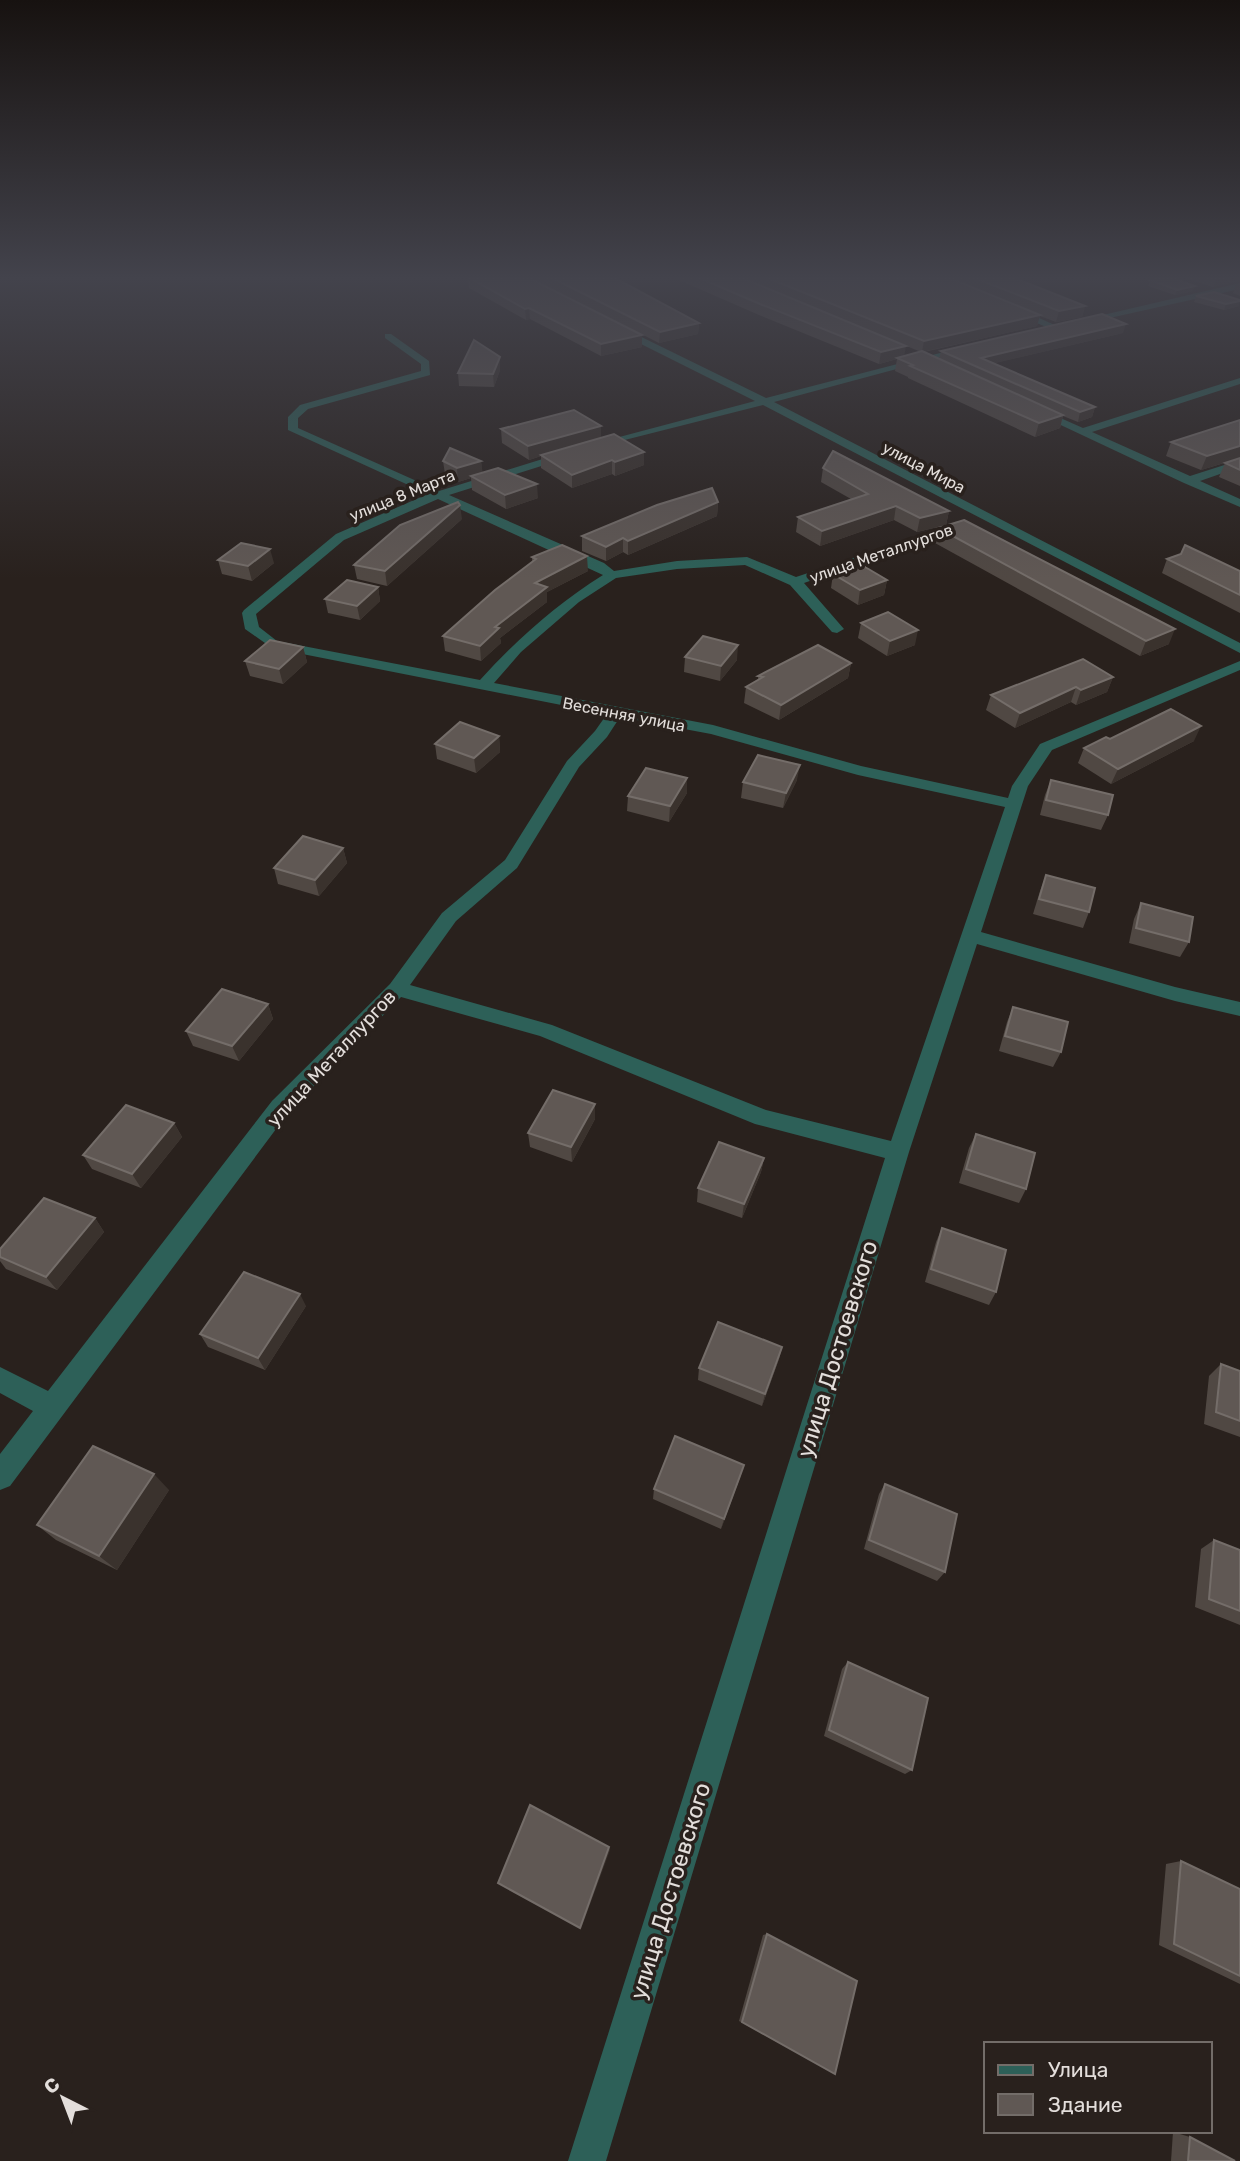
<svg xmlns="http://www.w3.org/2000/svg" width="1240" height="2161" font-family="Rubik,sans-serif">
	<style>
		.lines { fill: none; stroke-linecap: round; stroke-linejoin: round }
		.minor { fill: #2d6058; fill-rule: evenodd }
		.wall { fill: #504843; fill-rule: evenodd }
		.shaded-wall { fill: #3a322d }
		.building { fill: #605854; stroke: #746d69; stroke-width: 2 }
		.labels { text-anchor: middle; stroke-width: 7; stroke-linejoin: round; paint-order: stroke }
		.far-street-label { font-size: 16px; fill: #e3dedb; stroke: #29211d }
		.street-label { font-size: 19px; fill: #e3dedb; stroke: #29211d }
		.near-street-label { font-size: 23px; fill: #e3dedb; stroke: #29211d }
	</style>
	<rect width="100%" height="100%" fill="#29211d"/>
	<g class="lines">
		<g class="minor">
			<path d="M1240 283V289L1078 325 1073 322Z"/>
			<path d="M1011 308H1017L1059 327 1051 329 1011 312Z"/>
			<path d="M613 326H619L766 398 971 345V349L774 402 1240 643V653L763 405 593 448V444L755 401 613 330Z"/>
			<path d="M385 334H391L429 361 430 375 308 409 298 418V428L439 491 562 453H570V457L449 495 604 563 614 571 677 561 747 557 796 577 958 523H966L968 526 804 583 844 629 837 633 832 632 790 585 745 565 677 569 616 578 579 602 521 652 494 683 713 725 861 766 1008 798 1012 786 1040 744 1240 661V670L1052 750 1028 786 981 932 1175 987 1240 1002V1016L1175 1001 977 944 909 1152 606 2161H568L885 1158 755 1124 540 1036 401 997 288 1113 10 1486 0 1490V1454L33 1411 0 1393V1367L48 1391 272 1101 390 984 442 913 505 860 567 761 595 731 607 714 272 648 245 629 242 613 244 610 336 534 428 494 288 430V417L300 405 421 371V364L385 338ZM438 499 603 575C557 604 517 639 480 680L277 641 259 627 256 614 344 540ZM620 717 711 734 858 775 1005 807 891 1141 766 1110 552 1025 410 985 456 921 517 868 579 767 607 737Z"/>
			<path d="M1240 378V384L1092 432 1190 476 1240 460V467L1200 481 1240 499V507L1184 483 1031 411 1040 409 1083 428Z"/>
		</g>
	</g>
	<g class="wall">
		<path d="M468 277 642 347 601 356 530 319 526 320 469 288Z"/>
		<path d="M529 277H613L699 323 698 334 659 343Z"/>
		<path d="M672 277H1012L1085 306 1082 317 1056 322 1040 316 1037 326 924 352 939 359 941 351 1123 333 994 363 1095 407 1092 417 1078 422 1063 416 1060 428 1035 437 908 378V377L895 371 897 359 879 364 759 315ZM863 328 921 352 904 356Z"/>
		<path d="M1185 277H1240L1213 287 1184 278Z"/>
		<path d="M1150 280 1193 291 1175 295 1148 286Z"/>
		<path d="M1240 284V296L1233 293 1236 285Z"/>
		<path d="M1196 296 1239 306 1224 310 1194 302Z"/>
		<path d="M500 370 494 387 459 386 458 373Z"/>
		<path d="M1240 420V486L1219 477 1225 463 1231 461 1201 470 1166 456 1171 442Z"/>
		<path d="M601 426V438L644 465 615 476 612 474 572 488 541 468V456L529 460 502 443 501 429Z"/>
		<path d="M443 461H481L482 473 538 498 506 509 472 490 471 478 458 482 445 474Z"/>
		<path d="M823 468 949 511 946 525 917 532 894 520 820 546 796 532 798 517 851 499 821 482Z"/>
		<path d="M718 502 717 516 628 555 623 552 606 561 582 551V536Z"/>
		<path d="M462 519 387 586 357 579 354 565Z"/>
		<path d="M938 528 1169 644 1140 656 935 543Z"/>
		<path d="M532 557 588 571 547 592V602L500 638 501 643 481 661 445 651 443 636 532 562Z"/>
		<path d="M1167 559 1240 571V613L1162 573Z"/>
		<path d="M218 560 274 563 252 581 222 574Z"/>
		<path d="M833 574 887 580 884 595 858 605 831 588Z"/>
		<path d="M378 587 380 601 360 620 328 613 325 599Z"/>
		<path d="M861 623 915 645 887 656 858 638Z"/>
		<path d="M303 647 307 662 283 684 250 676 245 661Z"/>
		<path d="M685 657 737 660 720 681 684 672Z"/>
		<path d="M851 663 848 678 779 720 744 703 746 687 758 680V676Z"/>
		<path d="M1113 677 1107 692 1076 705 1071 702 1015 728 986 710 991 695Z"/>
		<path d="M499 736 500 752 476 773 437 759 435 744Z"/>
		<path d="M1110 739 1194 741 1111 784 1078 763 1084 748Z"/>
		<path d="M797 780 783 808 741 798 743 782Z"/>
		<path d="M1051 780 1108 815 1101 830 1040 815 1045 795Z"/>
		<path d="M687 793 669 822 627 811 628 796Z"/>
		<path d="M343 848 347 863 319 896 278 884 274 868Z"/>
		<path d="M1046 875 1089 912 1083 928 1033 914 1040 891Z"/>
		<path d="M1141 903 1189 942 1180 957 1129 943 1134 919Z"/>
		<path d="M268 1004 273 1019 239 1061 193 1046 186 1031Z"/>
		<path d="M1013 1007 1061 1052 1053 1067 999 1051 1007 1022Z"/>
		<path d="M595 1104V1119L572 1162 530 1147 528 1133Z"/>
		<path d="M174 1123 182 1137 141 1188 92 1169 83 1155Z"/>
		<path d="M976 1134 1026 1189 1019 1203 959 1183 969 1148Z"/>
		<path d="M764 1158 761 1172 742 1218 697 1202 698 1188Z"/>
		<path d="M95 1218 104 1232 57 1290 6 1269 0 1261V1249Z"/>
		<path d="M942 1228 996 1292 989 1305 925 1282 936 1242Z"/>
		<path d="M306 1306 265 1370 208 1347 200 1334Z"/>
		<path d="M782 1347 779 1359 762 1406 698 1380 699 1368Z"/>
		<path d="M1221 1364 1240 1371V1437L1204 1424 1209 1376Z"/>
		<path d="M741 1475 721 1529 653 1499 654 1489Z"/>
		<path d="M885 1484 945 1572 937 1581 864 1549 879 1494Z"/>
		<path d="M169 1490 117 1570 56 1540 37 1525Z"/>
		<path d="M1214 1540 1240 1550V1625L1195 1607 1201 1549Z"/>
		<path d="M848 1662 912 1770 905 1774 824 1736 842 1669Z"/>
		<path d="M1181 1861 1240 1889V1984L1159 1945 1166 1864Z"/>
		<path d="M767 1934 835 2074 739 2021 763 1935Z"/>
		<path d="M1173 2132 1190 2137 1235 2161H1171Z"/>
	</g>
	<g class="shaded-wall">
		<path d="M1229 277H1240V281L1213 287 1216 279Z"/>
		<path d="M1195 286 1193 291 1175 295 1177 290Z"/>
		<path d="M1240 301 1239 306 1224 310 1226 304Z"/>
		<path d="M1085 306 1082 317 1056 322 1059 311Z"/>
		<path d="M529 308 530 319 526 320 525 309Z"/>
		<path d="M1040 315 1037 326 922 352 924 341Z"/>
		<path d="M699 323 698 334 659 343 660 332Z"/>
		<path d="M1126 324 1123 333 979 367 981 358Z"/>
		<path d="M642 335V347L601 356V344Z"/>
		<path d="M906 346 904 357 897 358V359L879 364 881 352Z"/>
		<path d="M500 357V370L494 387 493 374Z"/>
		<path d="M1095 407 1092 417 1078 422 1080 412Z"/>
		<path d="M1063 415 1060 428 1035 437 1039 423Z"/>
		<path d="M601 426V440L541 455V456L529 460 528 446Z"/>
		<path d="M1240 446V458L1201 470 1207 456Z"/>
		<path d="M644 452V465L615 476V462Z"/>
		<path d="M612 460V474L572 488V475Z"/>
		<path d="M481 461 483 475 471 476V478L458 482 457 468Z"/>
		<path d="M537 484 538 498 506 509 505 495Z"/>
		<path d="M718 502 717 516 628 555V541Z"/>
		<path d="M460 505 462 519 387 586 385 571Z"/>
		<path d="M896 506 894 520 820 546 822 531Z"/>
		<path d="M949 511 946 525 917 532 920 518Z"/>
		<path d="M623 538V552L606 561V547Z"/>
		<path d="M270 549 274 563 252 581 248 566Z"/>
		<path d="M587 556 588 571 547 592V602L500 638 501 643 481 661 480 646 495 627 535 583Z"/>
		<path d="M887 580 884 595 858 605 860 590Z"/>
		<path d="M378 587 380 601 360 620 357 606Z"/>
		<path d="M1175 629 1169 644 1140 656 1146 641Z"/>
		<path d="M918 630 915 645 887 656 890 641Z"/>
		<path d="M738 645 737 660 720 681 721 666Z"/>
		<path d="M303 647 307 662 283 684 279 669Z"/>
		<path d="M851 663 848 678 779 720 781 705Z"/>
		<path d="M1113 677 1107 692 1076 705 1081 690Z"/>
		<path d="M1076 687 1071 702 1015 728 1020 713Z"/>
		<path d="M1201 726 1194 741 1111 784 1118 769Z"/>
		<path d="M499 736 500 752 476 773 474 758Z"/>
		<path d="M800 765 797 780 783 808 786 793Z"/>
		<path d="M687 778V793L669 822 670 806Z"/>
		<path d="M343 848 347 863 319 896 315 880Z"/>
		<path d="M268 1004 273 1019 239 1061 232 1046Z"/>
		<path d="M595 1104V1119L572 1162 571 1147Z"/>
		<path d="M174 1123 182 1137 141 1188 132 1174Z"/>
		<path d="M764 1158 761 1172 742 1218 744 1204Z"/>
		<path d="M95 1218 104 1232 57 1290 46 1277Z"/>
		<path d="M300 1294 306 1306 265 1370 258 1358Z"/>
		<path d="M782 1347 779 1359 762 1406 765 1394Z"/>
		<path d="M744 1465 741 1475 721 1529 724 1519Z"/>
		<path d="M154 1474 169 1490 117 1570 99 1556Z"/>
		<path d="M609 1847 610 1850 581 1929 580 1928Z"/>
	</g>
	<g class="building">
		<path d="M468 277H527L642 335 601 344 529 308 525 309Z"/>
		<path d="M550 277H613L699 323 660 332Z"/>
		<path d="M697 277H740L906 346 881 352 760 304Z"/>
		<path d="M765 277H947L1040 315 924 341Z"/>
		<path d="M972 277H1012L1085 306 1059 311Z"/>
		<path d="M1169 277 1195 286 1177 290 1150 280Z"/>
		<path d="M1207 277H1229L1216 279Z"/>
		<path d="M1214 292 1240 300V301L1226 304 1196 296Z"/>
		<path d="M1102 314 1126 324 981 358 1095 407 1080 412 941 351Z"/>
		<path d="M474 340 500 357 493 374 458 373Z"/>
		<path d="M922 351 1063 415 1039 423 910 366 913 365 897 358Z"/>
		<path d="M574 410 601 426 528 446 501 429Z"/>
		<path d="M1240 420V446L1207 456 1171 442Z"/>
		<path d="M614 434 644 452 615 462 612 460 572 475 541 455Z"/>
		<path d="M450 448 481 461 457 468 443 461Z"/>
		<path d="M833 451 949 511 920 518 896 506 822 531 798 517 868 494 823 468Z"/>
		<path d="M1240 458V470L1225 463Z"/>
		<path d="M498 468 537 484 505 495 471 476Z"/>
		<path d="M712 488 718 502 628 541 623 538 606 547 582 536 657 505Z"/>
		<path d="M458 502 460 505 385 571 354 565 400 525Z"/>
		<path d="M964 520 1175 629 1146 641 938 528Z"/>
		<path d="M241 543 270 549 248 566 218 560Z"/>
		<path d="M562 545 587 556 535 583 547 587 495 627 499 628 480 646 443 636 495 590 536 559 532 557Z"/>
		<path d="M1185 545 1240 571V595L1167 559 1181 554Z"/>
		<path d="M860 564 887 580 860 590 833 574Z"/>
		<path d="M347 580 378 587 357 606 325 599Z"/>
		<path d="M888 612 918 630 890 641 861 623Z"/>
		<path d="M703 636 738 645 721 666 685 657Z"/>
		<path d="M270 640 303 647 279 669 245 661Z"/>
		<path d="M818 645 851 663 781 705 746 687 763 677 758 676Z"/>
		<path d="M1083 659 1113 677 1081 690 1076 687 1020 713 991 695Z"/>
		<path d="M1171 709 1201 726 1118 769 1084 748 1106 737 1110 739Z"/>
		<path d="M460 722 499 736 474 758 435 744Z"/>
		<path d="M758 755 800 765 786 793 743 782Z"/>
		<path d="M646 768 687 778 670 806 628 796Z"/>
		<path d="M1051 780 1113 795 1108 815 1046 800Z"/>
		<path d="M303 836 343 848 315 880 274 868Z"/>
		<path d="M1046 875 1095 888 1089 912 1039 899Z"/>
		<path d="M1141 903 1193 917 1189 942 1136 928Z"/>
		<path d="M222 989 268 1004 232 1046 186 1031Z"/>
		<path d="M1013 1007 1068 1022 1061 1052 1005 1036Z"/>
		<path d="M553 1090 595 1104 571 1147 528 1133Z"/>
		<path d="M126 1105 174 1123 132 1174 83 1155Z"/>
		<path d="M976 1134 1035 1153 1026 1189 966 1169Z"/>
		<path d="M719 1142 764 1158 744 1204 698 1188Z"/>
		<path d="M44 1198 95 1218 46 1277 0 1257V1249Z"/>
		<path d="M942 1228 1006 1250 996 1292 931 1269Z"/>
		<path d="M244 1272 300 1294 258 1358 200 1334Z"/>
		<path d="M718 1322 782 1347 765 1394 699 1368Z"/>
		<path d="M1221 1364 1240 1371V1421L1216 1412Z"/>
		<path d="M675 1436 744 1465 724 1519 654 1489Z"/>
		<path d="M93 1446 154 1474 99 1556 37 1525Z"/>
		<path d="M885 1484 957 1514 945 1572 869 1540Z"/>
		<path d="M1214 1540 1240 1550V1611L1209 1599Z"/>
		<path d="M848 1662 928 1698 912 1770 829 1730Z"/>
		<path d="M530 1805 609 1847 580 1928 498 1883Z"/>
		<path d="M1181 1861 1240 1889V1976L1174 1944Z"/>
		<path d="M767 1934 857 1981 835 2074 742 2022Z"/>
		<path d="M1190 2137 1235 2161H1188Z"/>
	</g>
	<linearGradient id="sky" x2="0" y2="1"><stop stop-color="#171210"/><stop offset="0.48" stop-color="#43434c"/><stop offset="1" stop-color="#43434c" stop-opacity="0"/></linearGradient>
	<rect width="1240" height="579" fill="url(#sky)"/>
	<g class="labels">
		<g class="far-street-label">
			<text transform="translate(924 467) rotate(28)" y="6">улица Мира</text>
			<text transform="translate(402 495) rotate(-22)" y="6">улица 8 Марта</text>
			<text transform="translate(881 553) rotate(-19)" y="6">улица Металлургов</text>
			<text transform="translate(624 714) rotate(11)" y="6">Весенняя улица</text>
		</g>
		<g class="street-label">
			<text transform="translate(331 1058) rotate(-47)" y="7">улица Металлургов</text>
		</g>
		<g class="near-street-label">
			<text transform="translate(837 1349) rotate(-73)" y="8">улица Достоевского</text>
			<text transform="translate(670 1891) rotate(-73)" y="8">улица Достоевского</text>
		</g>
	</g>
	<rect x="984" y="2042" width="228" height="91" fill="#29211d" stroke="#736d69" stroke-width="2"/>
	<rect x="998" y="2065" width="35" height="10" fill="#2d6058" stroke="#736d69" stroke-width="2"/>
	<text x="1048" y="2077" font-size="21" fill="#e3dedb">Улица</text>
	<rect x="998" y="2094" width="35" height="21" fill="#605854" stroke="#736d69" stroke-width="2"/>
	<text x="1048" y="2112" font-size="21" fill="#e3dedb">Здание</text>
	<g transform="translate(63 2098) rotate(318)" stroke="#29211d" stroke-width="5" paint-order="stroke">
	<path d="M0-5L12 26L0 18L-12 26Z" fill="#e3dedb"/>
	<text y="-10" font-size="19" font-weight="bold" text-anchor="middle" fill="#e3dedb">С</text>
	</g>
</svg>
